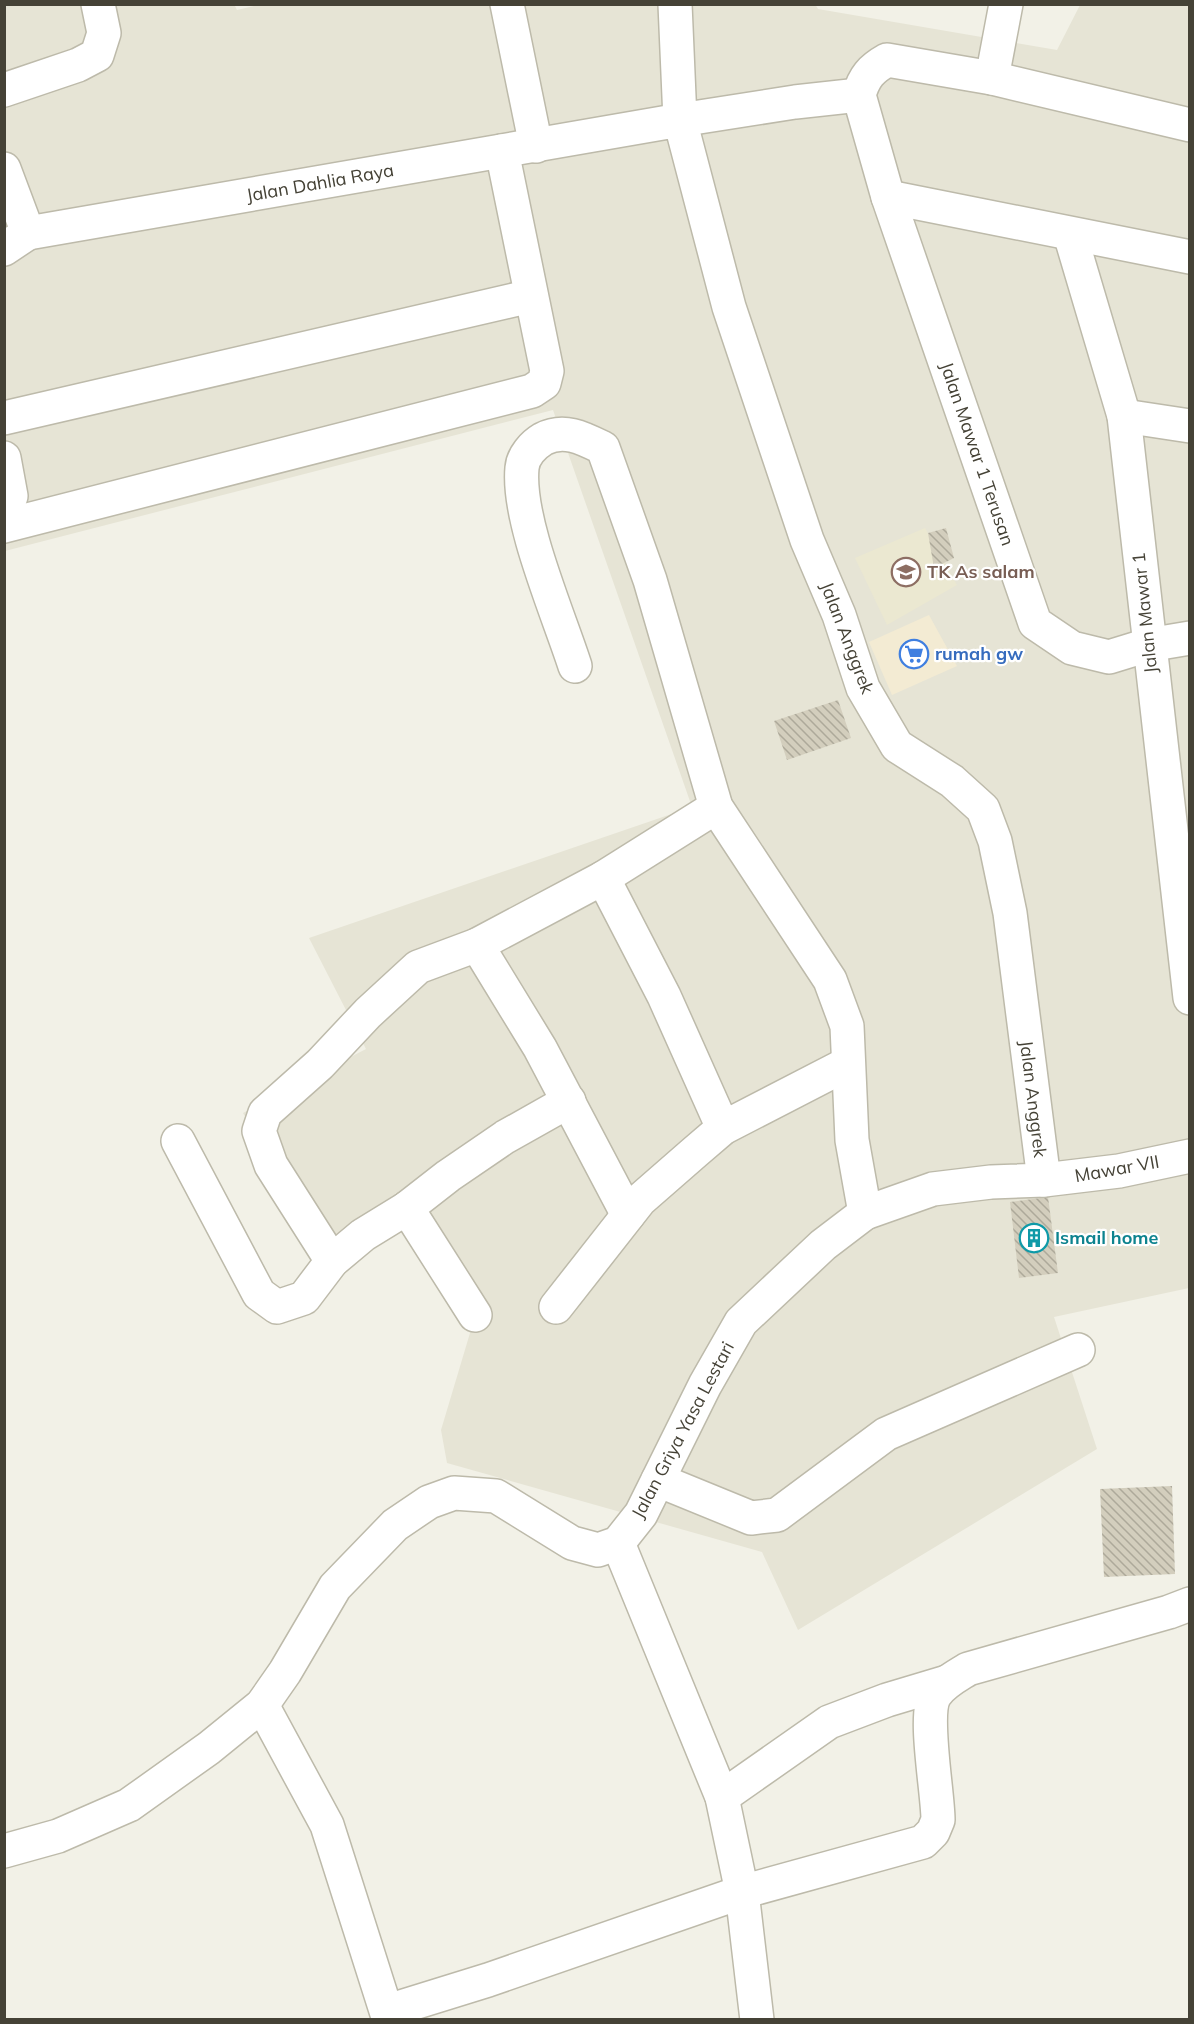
<svg xmlns="http://www.w3.org/2000/svg" width="1194" height="2024" font-family="Mulish,sans-serif">
	<style>
		.residential { fill: #e6e4d5 }
		.commercial { fill: #f3ebd3 }
		.education { fill: #ebe8d1 }
		.building { fill: url(#building-back-hatch) }
		.lines { fill: none; stroke-linecap: round; stroke-linejoin: round }
		.minor-casing { stroke: #bdbaaa; stroke-width: 36 }
		.tertiary-casing { stroke: #bdbaaa; stroke-width: 36 }
		.minor { stroke: #fff; stroke-width: 33 }
		.tertiary { stroke: #fff; stroke-width: 33 }
		.labels { text-anchor: middle; stroke-width: 4.5; stroke-linejoin: round; paint-order: stroke }
		.street-label { font-size: 18px; fill: #454236; stroke: #fff }
		.education-label { font-size: 18px; font-weight: bold; fill: #785e54; stroke: #fff; text-anchor: start }
		.shop-label { font-size: 18px; font-weight: bold; fill: #366cbe; stroke: #fff; text-anchor: start }
		.culture-label { font-size: 18px; font-weight: bold; fill: #0d838f; stroke: #fff; text-anchor: start }
	</style>
	<defs>
		<pattern id="building-back-hatch" width="6" height="6" patternUnits="userSpaceOnUse" patternTransform="scale(1.5)"><rect width="6" height="6" fill="#d3cebd"/><path d="M-1 5l2 2M0 0l6 6M5-1l2 2" fill="none" stroke="#ada99a"/></pattern>
	</defs>
	<rect width="100%" height="100%" fill="#f2f1e7"/>
	<path class="residential" d="M234 4 237 10 262 4H815L818 9 1057 50 1080 5H1189V1288L1054 1317 1097 1449 798 1630 762 1552 447 1463 441 1430 470 1333 408 1217 320 1241 243 1113 366 1049 309 938 692 807 553 410 5 551V5Z"/>
	<path class="commercial" d="M929 615 957 666 892 695 869 642Z"/>
	<path class="education" d="M925 528 957 585 887 625 855 558Z"/>
	<g class="building">
		<path d="M946 528 954 558 934 568 928 533Z"/>
		<path d="M838 700 851 738 787 760 774 721Z"/>
		<path d="M1048 1197 1058 1273 1019 1278 1010 1202Z"/>
		<path d="M1172 1486 1175 1574 1104 1577 1100 1489Z"/>
	</g>
	<g class="lines">
		<g class="minor-casing">
			<g id="minor">
				<path d="M507 4 536 146"/>
				<path d="M675 4 680 120 795 102 859 95"/>
				<path d="M992 78 1006 4"/>
				<path d="M4 90 78 65 97 55 104 33 98 4"/>
				<path d="M1190 125 992 78 887 60C871 69 864 77 859 95L888 197 1035 623 1072 648 1109 657 1148 645 1190 638"/>
				<path d="M888 197 1190 257"/>
				<path d="M1070 234 1124 416 1190 998"/>
				<path d="M4 249 28 233"/>
				<path d="M1124 416 1190 426"/>
				<path d="M4 418 531 296"/>
				<path d="M4 458 11 496 4 516"/>
				<path d="M4 526 532 391 544 383 547 371 502 151"/>
				<path d="M575 666C558 613 517 520 522 468 523 456 533 445 543 439 564 428 583 438 603 448L650 580 716 807 830 980 847 1026 852 1140 865 1213"/>
				<path d="M603 878 664 996 723 1128"/>
				<path d="M477 945 540 1048 628 1215"/>
				<path d="M178 1141 259 1294 277 1307 304 1298 332 1261 363 1235 407 1208 448 1176 505 1137 569 1101"/>
				<path d="M1044 1180 1119 1171 1190 1156"/>
				<path d="M407 1208 475 1315"/>
				<path d="M332 1261 271 1165 259 1131 265 1113 320 1064 368 1013 418 967 477 945 603 878 716 807"/>
				<path d="M556 1307 640 1200 695 1152 723 1128 847 1064"/>
				<path d="M658 1480 751 1518 777 1515 886 1434 1078 1350"/>
				<path d="M618 1543 722 1797 742 1892 757 2020"/>
				<path d="M262 1705 327 1825 389 2020"/>
				<path d="M722 1797 829 1722 887 1700 947 1682"/>
				<path d="M388 2011 488 1980 742 1892 923 1842 933 1832 938 1820C938 1792 923 1715 935 1695 943 1683 957 1676 968 1669L1169 1612 1190 1604"/>
			</g>
		</g>
		<g class="tertiary-casing">
			<path id="tertiary" d="M4 169 28 233 680 120 729 307 807 540 839 615 863 688 897 746 952 781 983 809 995 841 1010 913 1044 1180 991 1182 933 1189 865 1213 823 1245 741 1322 705 1385 641 1514 618 1543 598 1550 572 1543 496 1496 454 1493 429 1502 395 1525 335 1587 285 1672 262 1705 209 1748 129 1805 58 1836 4 1851"/>
		</g>
		<use href="#minor" class="minor"/>
		<use href="#tertiary" class="tertiary"/>
	</g>
	<defs>
		<g id="school-ring" transform="scale(1.5)"><circle r="9.5" fill="#fff" stroke="#8d6e63" stroke-width="1.5"/><path d="M0-5L7-2L0 1L-7-2ZM-4 1L0 2.5L4 1V4Q0 6-4 4Z" fill="#8d6e63"/></g>
		<g id="supermarket-ring" transform="scale(1.5)"><circle r="9.5" fill="#fff" stroke="#3f7fe0" stroke-width="1.5"/><path d="M-6-5.5h2.5l.6 2H6L4.5 2H-2.5L-4.4-4H-6ZM-1.5 3.2a1.3 1.3 0 1 0 .1 0ZM3 3.2a1.3 1.3 0 1 0 .1 0Z" fill="#3f7fe0"/></g>
		<g id="building-ring" transform="scale(1.5)"><circle r="9.5" fill="#fff" stroke="#0f9aa8" stroke-width="1.5"/><path d="M-4-6H4V6H1V3H-1V6H-4ZM-2.5-4.3h1.7v1.8h-1.7ZM.8-4.3h1.7v1.8H.8ZM-2.5-1h1.7V.8h-1.7ZM.8-1h1.7V.8H.8Z" fill="#0f9aa8"/></g>
	</defs>
	<g fill-rule="evenodd">
		<use href="#school-ring" x="906" y="572"/>
		<use href="#supermarket-ring" x="914" y="654"/>
		<use href="#building-ring" x="1034" y="1238"/>
	</g>
	<g class="labels">
		<g class="street-label">
			<text transform="translate(320 183) rotate(-10)" y="6">Jalan Dahlia Raya</text>
			<text transform="translate(977 454) rotate(71)" y="6">Jalan Mawar 1 Terusan</text>
			<text transform="translate(1145 613) rotate(-96)" y="6">Jalan Mawar 1</text>
			<text transform="translate(847 638) rotate(69)" y="6">Jalan Anggrek</text>
			<text transform="translate(1033 1099) rotate(83)" y="6">Jalan Anggrek</text>
			<text transform="translate(1117 1169) rotate(-10)" y="6">Mawar VII</text>
			<text transform="translate(683 1430) rotate(-62)" y="6">Jalan Griya Yasa Lestari</text>
		</g>
		<g class="education-label">
			<text x="927" y="578">TK As salam</text>
		</g>
		<g class="shop-label">
			<text x="935" y="660">rumah gw</text>
		</g>
		<g class="culture-label">
			<text x="1055" y="1244">Ismail home</text>
		</g>
	</g>
	<rect width="1194" height="2024" fill="none" stroke="#454236" stroke-width="12"/>
</svg>
